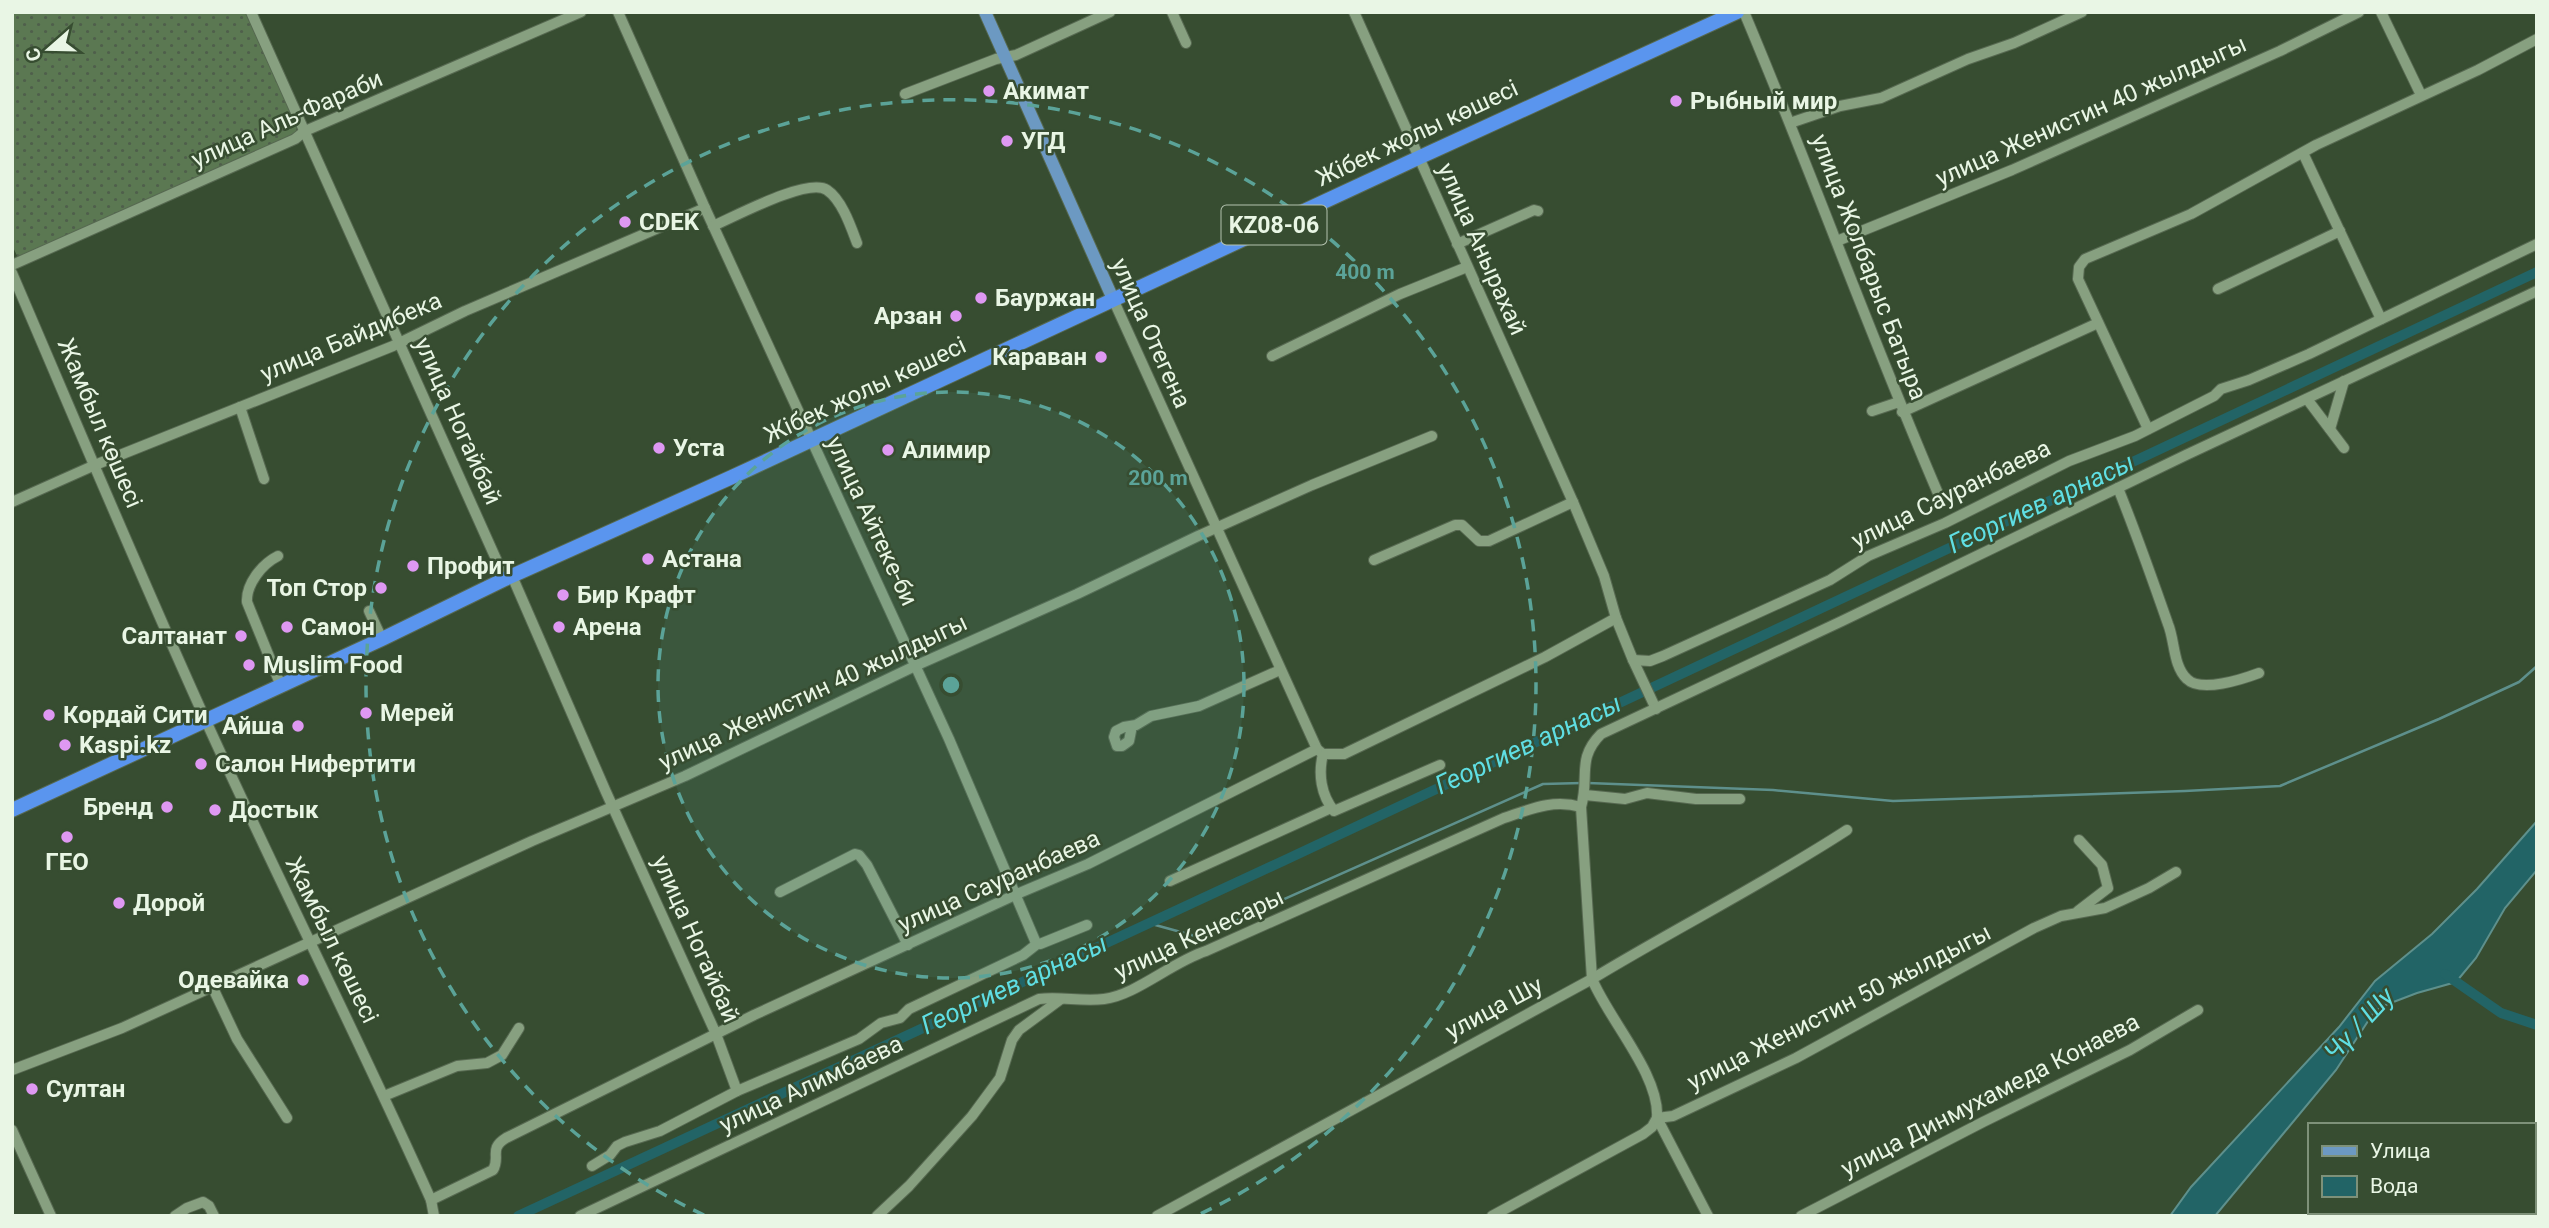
<svg xmlns="http://www.w3.org/2000/svg" width="2549" height="1228" font-family="Roboto,sans-serif">
	<style>
		.grass { fill: url(#grass-dots) }
		.water { fill: #226466; stroke: #5e908c; stroke-width: 2 }
		.lines { fill: none; stroke-linecap: round; stroke-linejoin: round }
		.stream { stroke: #5e908c; stroke-width: 2.5 }
		.canal { stroke: #226466; stroke-width: 10 }
		.minor-casing { stroke: #576951; stroke-width: 12 }
		.major-casing { stroke: #576951; stroke-width: 14 }
		.highway-casing { stroke: #576951; stroke-width: 16 }
		.minor { stroke: #87a080; stroke-width: 10 }
		.major { stroke: #6c99c2; stroke-width: 12 }
		.highway { stroke: #5a95ee; stroke-width: 14 }
		.ring { fill: none; stroke: #5ba398; stroke-width: 3.5; stroke-dasharray: 12 9 }
		.poi-dot { fill: #de98f2; stroke: #374d31; stroke-width: 2.5 }
		.labels { text-anchor: middle; stroke-width: 5; stroke-linejoin: round; paint-order: stroke }
		.shield { fill: #374d31; stroke: #b4c3af; stroke-width: 2 }
		.shield-label { font-size: 23px; font-weight: bold; fill: #e9f6e5 }
		.poi-label { font-size: 24px; font-weight: bold; fill: #e9f6e5; stroke: #374d31; text-anchor: start }
		.street-label { font-size: 24px; fill: #e9f6e5; stroke: #374d31 }
		.water-label { font-size: 26px; font-style: italic; fill: #5fdee3; stroke: #374d31 }
		.centre { fill: #5ba398; stroke: #374d31; stroke-width: 3.5 }
		.ring-label { font-size: 21px; text-anchor: middle; font-weight: bold; fill: #5ba398; stroke: #374d31; stroke-width: 5; stroke-linejoin: round; paint-order: stroke }
	</style>
	<defs>
		<pattern id="grass-dots" width="8" height="8" patternUnits="userSpaceOnUse" patternTransform="scale(1.75)"><rect width="8" height="8" fill="#5b7852"/><path d="M2 2h.1M6 6h.1" fill="none" stroke="#4f5f4b" stroke-width="1.8" stroke-linecap="round"/></pattern>
	</defs>
	<rect width="100%" height="100%" fill="#374d31"/>
	<path class="grass" d="M12 12H245L299 132 18 258 12 245Z"/>
	<path class="water" d="M2537 821V870L2505 908 2476 958 2456 982 2417 993 2383 1006 2374 1012 2336 1070 2215 1216H2170L2191 1187 2339 1027 2375 981 2432 934 2477 889Z"/>
	<g class="lines">
		<g class="stream">
			<path d="M1588 783 1773 790 1893 801 2185 791 2280 786 2439 719 2519 682 2537 666"/>
			<path d="M1148 923 1199 937 1543 784 1582 783"/>
		</g>
		<g class="canal">
			<path d="M2445 974 2501 1013 2537 1025"/>
			<path d="M518 1216 1283 861 2537 272"/>
		</g>
		<g class="minor-casing">
			<g id="minor">
				<path d="M251 12 505 579"/>
				<path d="M618 12 705 208 949 739 1036 943 1040 944 1087 925"/>
				<path d="M1172 12 1186 43"/>
				<path d="M1354 12 1573 502 1604 576 1616 618 1633 660 1656 709"/>
				<path d="M1744 12C1812 173 1871 338 1940 498"/>
				<path d="M2381 12 2421 95"/>
				<path d="M905 94 996 59 1016 55 1110 12"/>
				<path d="M1790 123 1840 106 1881 98 1968 59 2014 43 2082 12"/>
				<path d="M2303 153 2381 319"/>
				<path d="M713 226C734 217 808 177 827 190 842 200 851 227 857 243"/>
				<path d="M1837 241 2012 170 2280 51 2359 12"/>
				<path d="M1457 244 1534 210 1538 211"/>
				<path d="M12 265 295 139 305 131 581 12"/>
				<path d="M12 273C76 422 139 573 206 721 279 882 359 1039 431 1200L434 1216"/>
				<path d="M2218 289 2340 231"/>
				<path d="M1113 299 1317 749 1323 754H1344L1545 657 1616 618"/>
				<path d="M1272 356 1400 294 1467 267"/>
				<path d="M2307 399 2344 448"/>
				<path d="M240 407 264 479"/>
				<path d="M1872 411 1899 402"/>
				<path d="M1902 412 2098 323"/>
				<path d="M2148 429 2078 279 2079 267 2085 259 2191 214 2316 145 2478 70 2537 39"/>
				<path d="M2330 429 2344 381"/>
				<path d="M2118 488C2136 533 2152 578 2168 624 2175 641 2173 666 2187 679 2201 693 2243 679 2259 673"/>
				<path d="M12 502 95 465 393 346 465 311 705 208"/>
				<path d="M278 556C262 564 246 584 247 602L281 686"/>
				<path d="M1374 560 1455 525H1462L1479 541H1489L1573 502"/>
				<path d="M512 576 606 792 716 1034 737 1091"/>
				<path d="M369 611 382 639"/>
				<path d="M1633 660 1650 661 1663 656 1830 580 1868 556 1945 523 2069 461 2135 436 2214 396 2221 389 2249 380 2309 354 2537 244"/>
				<path d="M1129 727 1131 731 1129 741 1122 746H1117L1114 737 1116 731 1124 727 1136 725 1151 716 1199 706 1280 670"/>
				<path d="M1323 754C1318 774 1321 795 1334 811L1440 765"/>
				<path d="M1585 795 1625 799 1647 793 1696 799H1740"/>
				<path d="M1170 881 1331 808"/>
				<path d="M780 892 855 854 859 855 867 865 908 945"/>
				<path d="M2078 911 2108 888 2102 865 2079 840"/>
				<path d="M212 986 237 1039 287 1118"/>
				<path d="M12 1070 122 1028 532 841 685 776 915 666 1077 594 1198 536 1312 485 1432 436"/>
				<path d="M384 1096 457 1066 487 1063 502 1055 519 1028"/>
				<path d="M1657 1118 1673 1116 1796 1058 2034 928 2061 916 2105 908 2149 888 2176 872"/>
				<path d="M12 1130 51 1216"/>
				<path d="M592 1166 610 1155 617 1146 625 1142 660 1131 737 1091 859 1039 881 1023 900 1018 909 1009 1023 955 1037 944"/>
				<path d="M431 1200 493 1170C501 1157 488 1149 506 1138L754 1015 1017 894 1088 864 1317 749"/>
				<path d="M175 1216 187 1208 203 1202 209 1206 214 1216"/>
				<path d="M580 1216 1039 999C1060 996 1082 1002 1104 999 1136 995 1172 962 1206 951L1504 818C1531 809 1553 799 1581 807"/>
				<path d="M877 1216 909 1186 972 1116 1000 1078 1012 1040 1019 1030 1061 999"/>
				<path d="M1157 1216 1592 979C1676 928 1764 884 1847 830"/>
				<path d="M1492 1216 1643 1134 1652 1127 1657 1118"/>
				<path d="M1708 1216 1657 1118C1660 1075 1609 1020 1592 979L1581 807C1590 777 1576 759 1601 734L1842 621 2186 455 2537 291"/>
				<path d="M1801 1216 1983 1122 2130 1050 2198 1010"/>
			</g>
		</g>
		<g class="major-casing">
			<path id="major" d="M985 12 1113 299"/>
		</g>
		<g class="highway-casing">
			<path id="highway" d="M12 810 382 639 505 579 732 477 1418 158 1737 12"/>
		</g>
		<use href="#minor" class="minor"/>
		<use href="#major" class="major"/>
		<use href="#highway" class="highway"/>
	</g>
	<circle cx="951" cy="685" r="293" fill="#5ba398" fill-opacity=".12"/>
	<g class="ring">
		<circle cx="951" cy="685" r="293"/>
		<path d="M704 1215A585 585 0 1 1 1198 1215"/>
	</g>
	<g class="poi-dot">
		<circle cx="989" cy="91" r="7"/>
		<circle cx="1676" cy="101" r="7"/>
		<circle cx="1007" cy="141" r="7"/>
		<circle cx="625" cy="222" r="7"/>
		<circle cx="981" cy="298" r="7"/>
		<circle cx="956" cy="316" r="7"/>
		<circle cx="1101" cy="357" r="7"/>
		<circle cx="659" cy="448" r="7"/>
		<circle cx="888" cy="450" r="7"/>
		<circle cx="648" cy="559" r="7"/>
		<circle cx="413" cy="566" r="7"/>
		<circle cx="381" cy="588" r="7"/>
		<circle cx="563" cy="595" r="7"/>
		<circle cx="287" cy="627" r="7"/>
		<circle cx="559" cy="627" r="7"/>
		<circle cx="241" cy="636" r="7"/>
		<circle cx="249" cy="665" r="7"/>
		<circle cx="366" cy="713" r="7"/>
		<circle cx="49" cy="715" r="7"/>
		<circle cx="298" cy="726" r="7"/>
		<circle cx="65" cy="745" r="7"/>
		<circle cx="201" cy="764" r="7"/>
		<circle cx="167" cy="807" r="7"/>
		<circle cx="215" cy="810" r="7"/>
		<circle cx="67" cy="837" r="7"/>
		<circle cx="119" cy="903" r="7"/>
		<circle cx="303" cy="980" r="7"/>
		<circle cx="32" cy="1089" r="7"/>
	</g>
	<g class="labels">
		<rect class="shield" x="1221.5" y="205.5" width="105" height="39" rx="5"/>
		<g class="shield-label">
			<text x="1274" y="233">KZ08-06</text>
		</g>
		<g class="poi-label">
			<text x="1003" y="99">Акимат</text>
			<text x="1690" y="109">Рыбный мир</text>
			<text x="1021" y="149">УГД</text>
			<text x="639" y="230">CDEK</text>
			<text x="995" y="306">Бауржан</text>
			<text x="942" y="324" text-anchor="end">Арзан</text>
			<text x="1087" y="365" text-anchor="end">Караван</text>
			<text x="673" y="456">Уста</text>
			<text x="902" y="458">Алимир</text>
			<text x="662" y="567">Астана</text>
			<text x="427" y="574">Профит</text>
			<text x="367" y="596" text-anchor="end">Топ Стор</text>
			<text x="577" y="603">Бир Крафт</text>
			<text x="301" y="635">Самон</text>
			<text x="573" y="635">Арена</text>
			<text x="227" y="644" text-anchor="end">Салтанат</text>
			<text x="263" y="673">Muslim Food</text>
			<text x="380" y="721">Мерей</text>
			<text x="63" y="723">Кордай Сити</text>
			<text x="284" y="734" text-anchor="end">Айша</text>
			<text x="79" y="753">Kaspi.kz</text>
			<text x="215" y="772">Салон Нифертити</text>
			<text x="153" y="815" text-anchor="end">Бренд</text>
			<text x="229" y="818">Достык</text>
			<text x="67" y="870" text-anchor="middle">ГЕО</text>
			<text x="133" y="911">Дорой</text>
			<text x="289" y="988" text-anchor="end">Одевайка</text>
			<text x="46" y="1097">Султан</text>
		</g>
		<g class="street-label">
			<text transform="translate(2091 111) rotate(-24)" y="8">улица Женистин 40 жылдыгы</text>
			<text transform="translate(287 119) rotate(-24)" y="8">улица Аль-Фараби</text>
			<text transform="translate(1417 133) rotate(-25)" y="8">Жібек жолы көшесі</text>
			<text transform="translate(1482 249) rotate(66)" y="8">улица Анырахай</text>
			<text transform="translate(1869 267) rotate(69)" y="8">улица Жолбарыс Батыра</text>
			<text transform="translate(1151 333) rotate(66)" y="8">улица Отегена</text>
			<text transform="translate(351 337) rotate(-23)" y="8">улица Байдибека</text>
			<text transform="translate(865 390) rotate(-25)" y="8">Жібек жолы көшесі</text>
			<text transform="translate(458 421) rotate(66)" y="8">улица Ногайбай</text>
			<text transform="translate(100 423) rotate(67)" y="8">Жамбыл көшесі</text>
			<text transform="translate(1951 494) rotate(-26)" y="8">улица Сауранбаева</text>
			<text transform="translate(872 521) rotate(65)" y="8">улица Айтеке-би</text>
			<text transform="translate(813 692) rotate(-25)" y="8">улица Женистин 40 жылдыгы</text>
			<text transform="translate(999 881) rotate(-24)" y="8">улица Сауранбаева</text>
			<text transform="translate(1199 934) rotate(-25)" y="8">улица Кенесары</text>
			<text transform="translate(696 939) rotate(66)" y="8">улица Ногайбай</text>
			<text transform="translate(332 940) rotate(64)" y="8">Жамбыл көшесі</text>
			<text transform="translate(1839 1007) rotate(-27)" y="8">улица Женистин 50 жылдыгы</text>
			<text transform="translate(1494 1008) rotate(-28)" y="8">улица Шу</text>
			<text transform="translate(811 1084) rotate(-25)" y="8">улица Алимбаева</text>
			<text transform="translate(1990 1095) rotate(-27)" y="8">улица Динмухамеда Конаева</text>
		</g>
		<g class="water-label">
			<text transform="translate(2041 503) rotate(-25)" y="9">Георгиев арнасы</text>
			<text transform="translate(1528 744) rotate(-25)" y="9">Георгиев арнасы</text>
			<text transform="translate(1014 984) rotate(-25)" y="9">Георгиев арнасы</text>
			<text transform="translate(2359 1024) rotate(-47)" y="9">Чү / Шу</text>
		</g>
	</g>
	<circle cx="951" cy="685" r="10" class="centre"/>
	<g class="ring-label">
		<text x="1365" y="279">400 m</text>
		<text x="1158" y="485">200 m</text>
	</g>
	<rect width="2549" height="1228" fill="none" stroke="#e9f6e5" stroke-width="28"/>
	<rect x="2308" y="1123" width="228" height="91" fill="#374d31" stroke="#7e9179" stroke-width="2"/>
	<rect x="2322" y="1146" width="35" height="10" fill="#6c99c2" stroke="#7e9179" stroke-width="2"/>
	<text x="2370" y="1158" font-size="21" fill="#e9f6e5">Улица</text>
	<rect x="2322" y="1176" width="35" height="21" fill="#226466" stroke="#7e9179" stroke-width="2"/>
	<text x="2370" y="1193" font-size="21" fill="#e9f6e5">Вода</text>
	<g transform="translate(49 49) rotate(250)" stroke="#374d31" stroke-width="5" paint-order="stroke">
	<path d="M0-5L12 26L0 18L-12 26Z" fill="#e9f6e5"/>
	<text y="-10" font-size="19" font-weight="bold" text-anchor="middle" fill="#e9f6e5">С</text>
	</g>
</svg>
